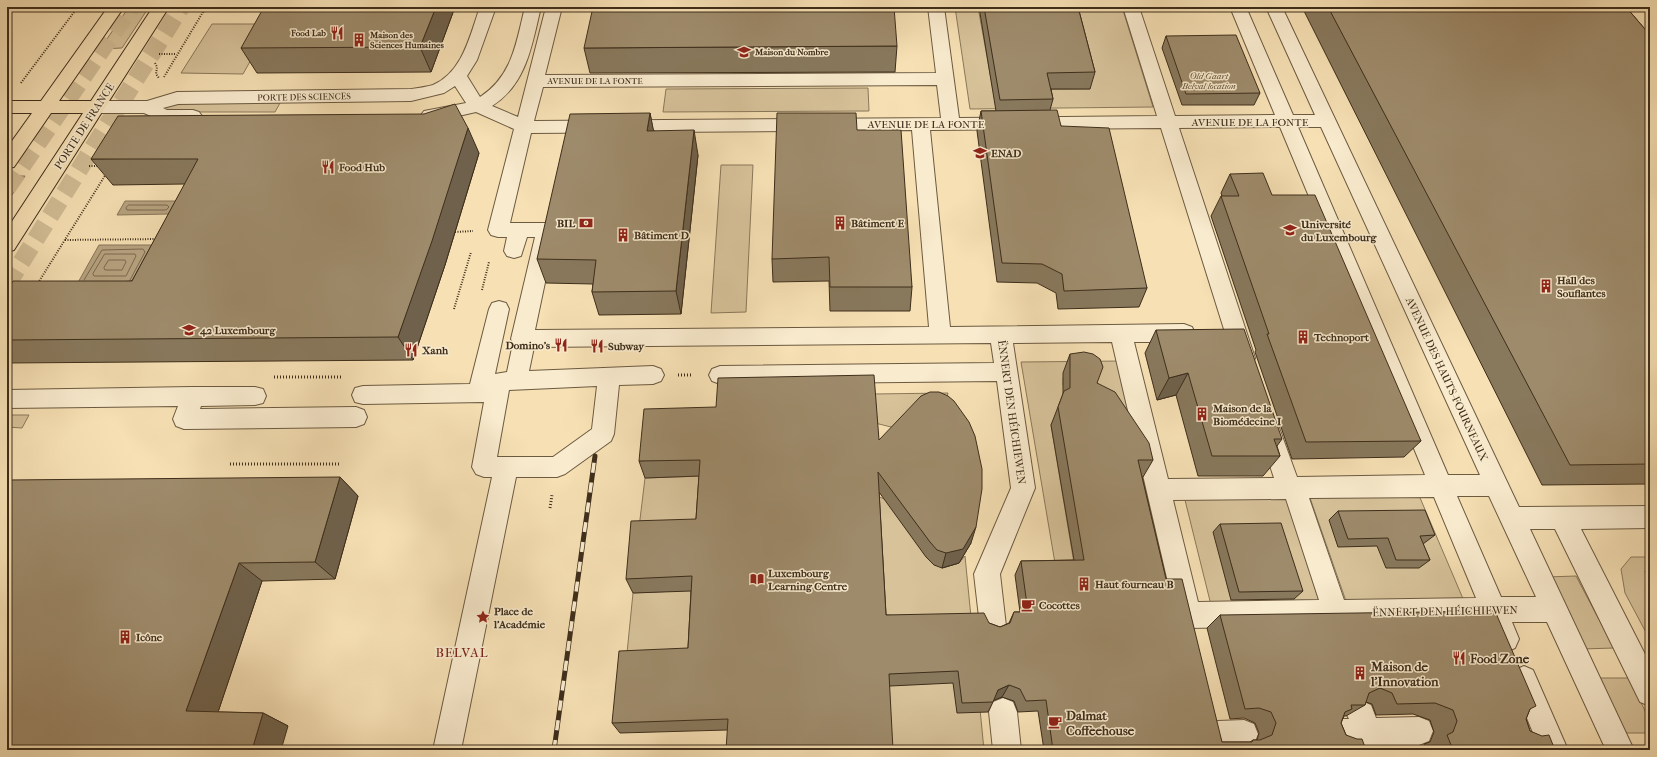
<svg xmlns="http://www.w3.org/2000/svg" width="1657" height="757" font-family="'IM FELL French Canon',serif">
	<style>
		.green { fill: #d7c29a; stroke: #8a785a }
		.water { fill: #b7a380; stroke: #877458 }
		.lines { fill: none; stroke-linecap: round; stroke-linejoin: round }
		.shore { stroke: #7a684e; stroke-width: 1 }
		.highway-tunnel { stroke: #d1bc95; stroke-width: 18; stroke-dasharray: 18 9; stroke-linecap: butt }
		.minor-casing { stroke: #6c5a41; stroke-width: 2 }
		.major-casing { stroke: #3e2e1b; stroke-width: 2 }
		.path-far1 { stroke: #3e2e1b; stroke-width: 2; stroke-dasharray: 1 1.5; stroke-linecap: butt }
		.path { stroke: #3e2e1b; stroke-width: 3; stroke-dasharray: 1 2; stroke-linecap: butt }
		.minor { fill: #f9ebce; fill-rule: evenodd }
		.major { fill: #f6e0b4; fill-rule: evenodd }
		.rail-casing { stroke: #3e2e1b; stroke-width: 5 }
		.rail { stroke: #f9ebce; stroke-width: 3.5; stroke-dasharray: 10; stroke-linecap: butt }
		.wall { fill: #88785c; stroke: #3e2e1b }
		.shaded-wall { fill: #6f614b; stroke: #3e2e1b }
		.building { fill: #9e8b6b; stroke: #3e2e1b }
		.labels { text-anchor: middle; stroke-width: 3; stroke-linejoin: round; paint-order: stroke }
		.far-poi-label { font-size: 9px; font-weight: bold; fill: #3e2e1b; stroke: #f9ebce; text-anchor: start }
		.far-park-label { font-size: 9px; font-style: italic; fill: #5d4c34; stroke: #f9ebce }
		.far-street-label { font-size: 9px; fill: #3e2e1b; stroke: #f9ebce }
		.street-label { font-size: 11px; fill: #3e2e1b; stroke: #f9ebce }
		.poi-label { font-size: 11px; font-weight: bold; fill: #3e2e1b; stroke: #f9ebce; text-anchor: start }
		.quarter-label { font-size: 13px; letter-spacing: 1px; fill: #7a1f14; stroke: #f9ebce }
		.near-poi-label { font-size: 13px; font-weight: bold; fill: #3e2e1b; stroke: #f9ebce; text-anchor: start }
	</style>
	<rect width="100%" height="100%" fill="#f6e0b4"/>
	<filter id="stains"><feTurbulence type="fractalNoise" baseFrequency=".005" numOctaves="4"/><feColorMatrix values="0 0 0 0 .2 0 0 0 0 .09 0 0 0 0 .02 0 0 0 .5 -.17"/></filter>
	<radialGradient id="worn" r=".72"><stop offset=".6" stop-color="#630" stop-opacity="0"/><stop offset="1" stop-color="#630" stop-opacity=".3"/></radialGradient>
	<g class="green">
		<path d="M129 7H149L122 48 100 49Z"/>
		<path d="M955 7H978L993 90 1090 89 1069 7H1122L1153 107 970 109Z"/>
		<path d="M212 24H271L243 74 181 73Z"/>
		<path d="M868 88 869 111 663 112 666 89Z"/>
		<path d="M174 102 280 103 275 112H167L159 108Z"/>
		<path d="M721 165H753L746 312 711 313Z"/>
		<path d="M12 176H25L7 202V182Z"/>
		<path d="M1121 361 1177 593H1155L1068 372 1063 378V385L1067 392 1051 425 1076 575H1057L1021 362Z"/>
		<path d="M948 393 944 414 907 431 875 423 873 394Z"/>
		<path d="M7 415H29L22 428 7 427Z"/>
		<path d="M704 476 700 534 638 536 645 478Z"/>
		<path d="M1418 493 1464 601 1347 604 1309 495Z"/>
		<path d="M1285 495 1320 604 1211 605 1184 496Z"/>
		<path d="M877 496 906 508 942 568 959 563 965 556 984 750H890Z"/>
		<path d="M1631 557H1650V640L1625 593 1621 569Z"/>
		<path d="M1576 576 1614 648 1582 649 1546 577Z"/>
		<path d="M697 590 693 661 626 663 633 593Z"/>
		<path d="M1597 678H1629L1650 721V733H1624Z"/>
	</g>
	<g class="water">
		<path d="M125 201H177L169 214 117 215Z"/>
		<path d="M99 245H153L131 285 76 286Z"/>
	</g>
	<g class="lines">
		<g class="shore">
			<path d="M129 205H167L169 207 166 210H127L126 208Z"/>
			<path d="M105 254H135L136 256 126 276H94L93 274Z"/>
			<path d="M109 260H125L126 262 122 270H105L104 268Z"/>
			<path d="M84 280 102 250 143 249 145 252 130 280"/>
		</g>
		<g class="highway-tunnel">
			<path d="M7 188 131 7"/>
			<path d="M7 285 181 7"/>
		</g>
		<g class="minor-casing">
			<g id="minor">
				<path d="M480 7H496L477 60 467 76 480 97C513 75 516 43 525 7H541C532 44 527 84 492 106L518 117 546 7H562L545 75 936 73 928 7H944L959 118 1157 116 1123 7H1139L1175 116 1275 115 1230 7H1246L1293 115H1315L1266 7H1282L1519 507 1650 506V528L1581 529 1650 664V706L1640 702 1555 529H1530L1634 750H1606L1547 622H1512L1519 639 1515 648 1506 652 1497 648 1486 623 1189 628 1180 624 1174 608 1112 342 1013 343 1035 488 1000 574 1006 626 1002 635 993 639 984 635 980 626 974 574 1011 488 997 381 720 384 712 381 709 375 712 369 720 366 994 363 991 343 534 347 529 371 653 366 661 369 664 375 661 381 653 384 619 385 614 434 611 441 565 474 557 477H516L461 750H433L492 477H484L476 474 472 467 484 402 363 404 355 402 352 395 355 388 363 386 470 384 489 309 492 303 499 301 506 303 509 309 495 374 507 372 513 343 511 339 535 237H527L521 256 514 258 507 256 504 251 507 237H498L491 235 488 230 514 129 476 112 441 120 430 121 424 119 421 115 424 111 466 103 455 86 444 93 411 101 178 104 163 108 167 110H193L199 112 202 116 199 120 193 122H164L144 113H96L90 111 87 107 90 103 96 101H147L177 92 411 89C418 88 426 87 433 85 463 72 470 35 480 7ZM937 85 941 118 534 121 543 87ZM1280 127 1425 475 1297 477 1277 422 1269 419 1261 422 1258 429 1274 478 1168 479 1134 342H1184L1192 339 1195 333 1192 327 1184 324 950 327 930 130 1161 128 1233 358 1236 364 1244 367 1252 364 1255 358 1179 128ZM1298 127H1321L1480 475H1448ZM912 130 929 327 535 330 556 230 553 225 546 223H510L531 133ZM597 386 592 429 553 457H497L509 390ZM1457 496H1489L1536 597H1501ZM1434 497 1476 598 1344 600 1309 498ZM1286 499 1319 600 1198 602 1173 500Z"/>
				<path d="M192 387H255L263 389 266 396 263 403 255 405 201 406 200 409 356 407 364 410 367 417 364 424 356 427 184 429 176 426 173 419 178 406 7 408V390Z"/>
				<path d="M1524 666 1533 670 1568 750H1540L1511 679 1515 670Z"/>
				<path d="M1003 698 1013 702 1017 712 1021 750H993L989 712 993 702Z"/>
				<path d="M1361 701 1371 705 1376 718 1419 717 1429 721 1433 731 1429 741 1419 745 1385 746 1387 750H1359L1358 746 1338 747 1328 743 1324 733 1328 723 1338 719H1349L1347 715 1351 705Z"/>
				<path d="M1244 720 1254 724 1258 734 1254 744C1239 750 1223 751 1208 745L1204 735 1208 725 1218 721Z"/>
			</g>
		</g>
		<g class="major-casing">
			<path id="major" d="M108 7H124L59 101H91L153 7H169L14 250 7 252V229L83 113H51L14 167 7 168V148L32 113H7V101H41Z"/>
		</g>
		<g class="path-far1">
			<path d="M159 54H176"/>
			<path d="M155 63 157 67 156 74 159 78"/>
			<path d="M164 77 206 7"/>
			<path d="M21 83 78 7"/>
			<path d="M89 166H100"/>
			<path d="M455 232 473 231"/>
			<path d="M65 240 158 239"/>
			<path d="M38 283 106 174"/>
			<path d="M482 290 489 262"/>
			<path d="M454 309 471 252"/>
		</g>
		<g class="path">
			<path d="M678 375H693"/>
			<path d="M274 377H343"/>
			<path d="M230 464H341"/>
			<path d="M550 508 552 495"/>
		</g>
		<use href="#minor" class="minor"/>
		<use href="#major" class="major"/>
		<g class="rail-casing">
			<path id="rail" d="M554 750 595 456"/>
		</g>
		<use href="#rail" class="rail"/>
	</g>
	<g class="wall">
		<path d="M455 7 431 72 257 73 241 48Z"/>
		<path d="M979 7H1078L1095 72 1090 89H1051L1053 99 1050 110 1061 126 1147 288 1139 307 1058 309 1056 293 1037 283 997 282 977 131 981 111H996Z"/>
		<path d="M1302 7H1626L1650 35V484L1542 485Z"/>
		<path d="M1166 36 1260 93 1254 105H1182L1162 48Z"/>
		<path d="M897 46 895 72 590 73 584 48Z"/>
		<path d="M650 113 653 130 698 155 681 314 599 315 592 292 593 284 546 283 537 259Z"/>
		<path d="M857 130 912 287 910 311H830L829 281 773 282 772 259Z"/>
		<path d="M479 153 445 265 413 360 7 363V291L132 281 185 184 113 185 91 159Z"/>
		<path d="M1230 174 1272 195 1421 441 1404 457 1292 459 1255 352 1256 350 1211 216 1221 196H1222L1221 193Z"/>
		<path d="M1156 330 1282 439 1277 446 1280 456 1263 476H1198L1176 395 1157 400 1145 353Z"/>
		<path d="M1070 354 1097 383 1153 460 1143 477H1142L1166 579 1222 742H1250L1253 740H1257L1259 733 1255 723 1244 718 1230 719 1207 628 1220 615 1530 709 1526 719 1530 731 1555 750H1426L1424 744 1430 742 1434 732 1430 720 1413 714 1376 715 1372 704 1366 702 1365 705 1346 716H1344L1341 723 1346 735 1366 750H1044L1038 711 1018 712 1014 701 1002 697 994 700 988 712 957 713 953 683 890 686 727 730 620 733 612 723 688 648 691 591 633 593 626 579 696 519 699 476 645 478 639 461 879 440 971 543 959 563 942 568 934 565 926 557 879 492 886 615 989 623 1000 627 1009 623 1014 612H1020L1015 575 1021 561 1074 560 1051 425 1063 394V373Z"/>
		<path d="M340 477 358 496 335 579 262 581 218 712 263 713 288 726 7 750Z"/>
		<path d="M1338 511 1435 535 1423 544 1430 560 1419 568H1386L1377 546 1338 547 1329 520Z"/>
		<path d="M1220 524 1303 591 1294 599 1231 600 1213 532Z"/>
		<path d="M1650 569V589L1645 571Z"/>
	</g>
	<g class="shaded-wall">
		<path d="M436 7H455L431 72 420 47Z"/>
		<path d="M650 113 655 138 647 131Z"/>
		<path d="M468 128 479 153 445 265 413 360 398 337Z"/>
		<path d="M694 130 698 155 681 314 676 291Z"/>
		<path d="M1188 373 1176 395 1157 400 1169 378Z"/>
		<path d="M340 477 358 496 335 579 315 562Z"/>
		<path d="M976 527 971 543 959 563 942 568 946 553Z"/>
		<path d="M239 563 262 581 214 724 186 711Z"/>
		<path d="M1009 685 1002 697 992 701 998 690Z"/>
		<path d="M263 713 288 726 281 750H252Z"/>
	</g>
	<g class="building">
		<path d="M264 7H436L420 47 241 48Z"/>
		<path d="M593 7H894L897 46 584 48Z"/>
		<path d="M984 7H1078L1095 72 1047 73 1053 99 1000 100Z"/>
		<path d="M1328 7H1626L1650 35V464L1570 465Z"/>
		<path d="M1236 35 1260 93 1186 94 1166 36Z"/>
		<path d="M455 104 468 128 432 241 398 337 7 340V291L13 281H132L198 159H91L118 116 424 114Z"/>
		<path d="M1057 110 1061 126 1109 128 1147 288 1064 291 1062 274 1042 264 1002 263 981 111Z"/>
		<path d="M650 113 647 131 694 130 676 291 592 292 596 260 537 259 570 114Z"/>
		<path d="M777 113H856L857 130H901L912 287H830L829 257 772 259Z"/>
		<path d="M1263 173 1272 195H1315L1421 441 1306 442 1267 334H1269L1221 196H1239L1230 174Z"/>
		<path d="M1244 329 1282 439H1274L1280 456H1212L1188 373 1169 378 1156 330Z"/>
		<path d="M1084 352 1093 354 1100 359 1103 367 1097 383 1115 392 1149 443 1153 460H1138L1166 579H1182L1222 742H1252L1253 740H1260L1272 735 1276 723 1271 712 1259 708 1245 709 1220 615 1495 611 1536 706 1530 709 1526 719 1530 731 1542 736 1549 735 1555 750H1453L1447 735 1453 732 1457 721 1453 710 1435 703 1397 704 1392 693 1380 688 1369 693 1365 705H1351L1352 709 1345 712 1341 723 1346 735 1357 739H1362L1366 750H1053L1046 700 1026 701 1020 689 1009 685 998 690 993 702 962 703 958 671 889 674 893 750H726L728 719 612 723 619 651 688 648 692 576 626 579 631 521 696 519 700 460 639 461 644 409 716 407 718 378 874 375 879 440 921 396 930 392H939L948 396 954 401 969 422 975 436 982 469V489L976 527 963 549 946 553 937 550 930 542 878 472 886 615 984 613 989 623 1000 627 1010 623 1014 612H1028L1021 561 1084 560 1058 407 1064 391 1070 388V354Z"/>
		<path d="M340 477 315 562 239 563 186 711 263 713 252 750H7V480Z"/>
		<path d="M1425 510 1435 535 1420 536 1430 560H1396L1388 538 1348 539 1338 511Z"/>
		<path d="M1281 523 1303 591 1239 592 1220 524Z"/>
	</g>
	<defs>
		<g id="restaurant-bare" transform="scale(1.08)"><path d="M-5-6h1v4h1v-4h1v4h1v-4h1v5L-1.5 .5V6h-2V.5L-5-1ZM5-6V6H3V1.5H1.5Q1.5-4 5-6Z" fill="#8f2418" stroke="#f9ebce" stroke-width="2.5" paint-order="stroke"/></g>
		<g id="building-bare" transform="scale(1.08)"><path d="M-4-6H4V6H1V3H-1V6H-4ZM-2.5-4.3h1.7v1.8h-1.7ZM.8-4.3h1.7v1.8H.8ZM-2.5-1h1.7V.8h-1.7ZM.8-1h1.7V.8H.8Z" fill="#8f2418" stroke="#f9ebce" stroke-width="2.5" paint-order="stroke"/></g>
		<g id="university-bare" transform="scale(1.08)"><path d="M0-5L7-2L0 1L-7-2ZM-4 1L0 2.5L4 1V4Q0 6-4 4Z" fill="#8f2418" stroke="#f9ebce" stroke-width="2.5" paint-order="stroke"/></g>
		<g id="school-bare" transform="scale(1.08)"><path d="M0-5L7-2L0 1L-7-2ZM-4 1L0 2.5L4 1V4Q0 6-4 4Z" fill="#8f2418" stroke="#f9ebce" stroke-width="2.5" paint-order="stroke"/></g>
		<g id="bank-bare" transform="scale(1.08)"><path d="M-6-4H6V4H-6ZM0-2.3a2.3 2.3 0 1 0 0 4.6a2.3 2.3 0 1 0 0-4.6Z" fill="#8f2418" stroke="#f9ebce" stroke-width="2.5" paint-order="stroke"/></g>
		<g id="library-bare" transform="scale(1.08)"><path d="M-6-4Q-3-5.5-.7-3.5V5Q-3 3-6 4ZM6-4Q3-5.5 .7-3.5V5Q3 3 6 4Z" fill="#8f2418" stroke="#f9ebce" stroke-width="2.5" paint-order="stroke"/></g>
		<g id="cafe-bare" transform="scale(1.08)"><path d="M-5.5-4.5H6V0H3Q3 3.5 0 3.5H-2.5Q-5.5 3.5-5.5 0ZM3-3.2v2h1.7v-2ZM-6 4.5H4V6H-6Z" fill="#8f2418" stroke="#f9ebce" stroke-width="2.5" paint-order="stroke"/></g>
		<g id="sight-bare" transform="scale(1.08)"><path d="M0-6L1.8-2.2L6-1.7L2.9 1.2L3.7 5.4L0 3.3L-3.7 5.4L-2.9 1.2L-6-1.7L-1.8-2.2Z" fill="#8f2418" stroke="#f9ebce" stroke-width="2.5" paint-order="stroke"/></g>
	</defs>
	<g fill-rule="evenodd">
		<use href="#restaurant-bare" x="337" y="33"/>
		<use href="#building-bare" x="359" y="40"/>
		<use href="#university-bare" x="744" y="52"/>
		<use href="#school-bare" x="980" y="153"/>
		<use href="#restaurant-bare" x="328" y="167"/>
		<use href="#bank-bare" x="586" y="223"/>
		<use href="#building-bare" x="840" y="223"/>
		<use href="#university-bare" x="1290" y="230"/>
		<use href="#building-bare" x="623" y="235"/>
		<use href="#building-bare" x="1546" y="286"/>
		<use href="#university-bare" x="189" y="330"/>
		<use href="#building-bare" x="1303" y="337"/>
		<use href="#restaurant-bare" x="561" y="345"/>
		<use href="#restaurant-bare" x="597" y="346"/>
		<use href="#restaurant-bare" x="411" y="350"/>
		<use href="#building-bare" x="1202" y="414"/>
		<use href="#library-bare" x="757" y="579"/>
		<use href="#building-bare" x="1084" y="584"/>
		<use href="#cafe-bare" x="1028" y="605"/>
		<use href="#sight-bare" x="483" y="617"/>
		<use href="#building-bare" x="125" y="637"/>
		<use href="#restaurant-bare" x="1459" y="658"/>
		<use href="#building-bare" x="1360" y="673"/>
		<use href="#cafe-bare" x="1055" y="722"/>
	</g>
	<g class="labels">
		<g class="far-poi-label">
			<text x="326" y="36" text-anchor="end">Food Lab</text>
			<text x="370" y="38">Maison des<tspan x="370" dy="10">Sciences Humaines</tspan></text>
			<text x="755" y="55">Maison du Nombre</text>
		</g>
		<g class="far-park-label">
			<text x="1209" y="79">Old Gaart<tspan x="1209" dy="10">Belval location</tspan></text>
		</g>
		<g class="far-street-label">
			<text x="595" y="84">AVENUE DE LA FONTE</text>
			<text transform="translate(304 97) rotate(-1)" y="3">PORTE DES SCIENCES</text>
		</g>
		<g class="street-label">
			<text x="1250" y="126">AVENUE DE LA FONTE</text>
			<text x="926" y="128">AVENUE DE LA FONTE</text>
			<text transform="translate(84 126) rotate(-57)" y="4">PORTE DE FRANCE</text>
			<text transform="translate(1447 379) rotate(65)" y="4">AVENUE DES HAUTS-FOURNEAUX</text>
			<text transform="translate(1012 412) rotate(82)" y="4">ËNNERT DEN HÉICHIEWEN</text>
			<text transform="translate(1445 611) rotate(-1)" y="4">ËNNERT DEN HÉICHIEWEN</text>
		</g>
		<g class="poi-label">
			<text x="991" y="157">ENAD</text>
			<text x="339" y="171">Food Hub</text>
			<text x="575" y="227" text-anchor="end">BIL</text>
			<text x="851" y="227">Bâtiment E</text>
			<text x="1301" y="228">Université<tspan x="1301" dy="13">du Luxembourg</tspan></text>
			<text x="634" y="239">Bâtiment D</text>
			<text x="1557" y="284">Hall des<tspan x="1557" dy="13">Souflantes</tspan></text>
			<text x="200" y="334">42 Luxembourg</text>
			<text x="1314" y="341">Technoport</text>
			<text x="550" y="349" text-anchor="end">Domino's</text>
			<text x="608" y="350">Subway</text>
			<text x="422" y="354">Xanh</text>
			<text x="1213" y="412">Maison de la<tspan x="1213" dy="13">Biomédecine I</tspan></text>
			<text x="768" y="577">Luxembourg<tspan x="768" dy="13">Learning Centre</tspan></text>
			<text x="1095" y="588">Haut fourneau B</text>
			<text x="1039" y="609">Cocottes</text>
			<text x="494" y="615">Place de<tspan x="494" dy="13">l'Académie</tspan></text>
			<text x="136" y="641">Icône</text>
		</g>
		<g class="quarter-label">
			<text x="462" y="657">BELVAL</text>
		</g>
		<g class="near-poi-label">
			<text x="1470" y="663">Food Zone</text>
			<text x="1371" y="671">Maison de<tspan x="1371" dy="15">l'Innovation</tspan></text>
			<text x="1066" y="720">Dalmat<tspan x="1066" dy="15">Coffeehouse</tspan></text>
		</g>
	</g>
	<rect width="1657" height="757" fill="none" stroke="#f6e0b4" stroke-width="24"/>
	<rect x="8" y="8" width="1641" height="741" fill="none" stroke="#3e2e1b" stroke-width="2"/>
	<rect x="12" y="12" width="1633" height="733" fill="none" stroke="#3e2e1b"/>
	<rect width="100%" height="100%" filter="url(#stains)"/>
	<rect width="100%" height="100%" fill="url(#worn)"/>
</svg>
